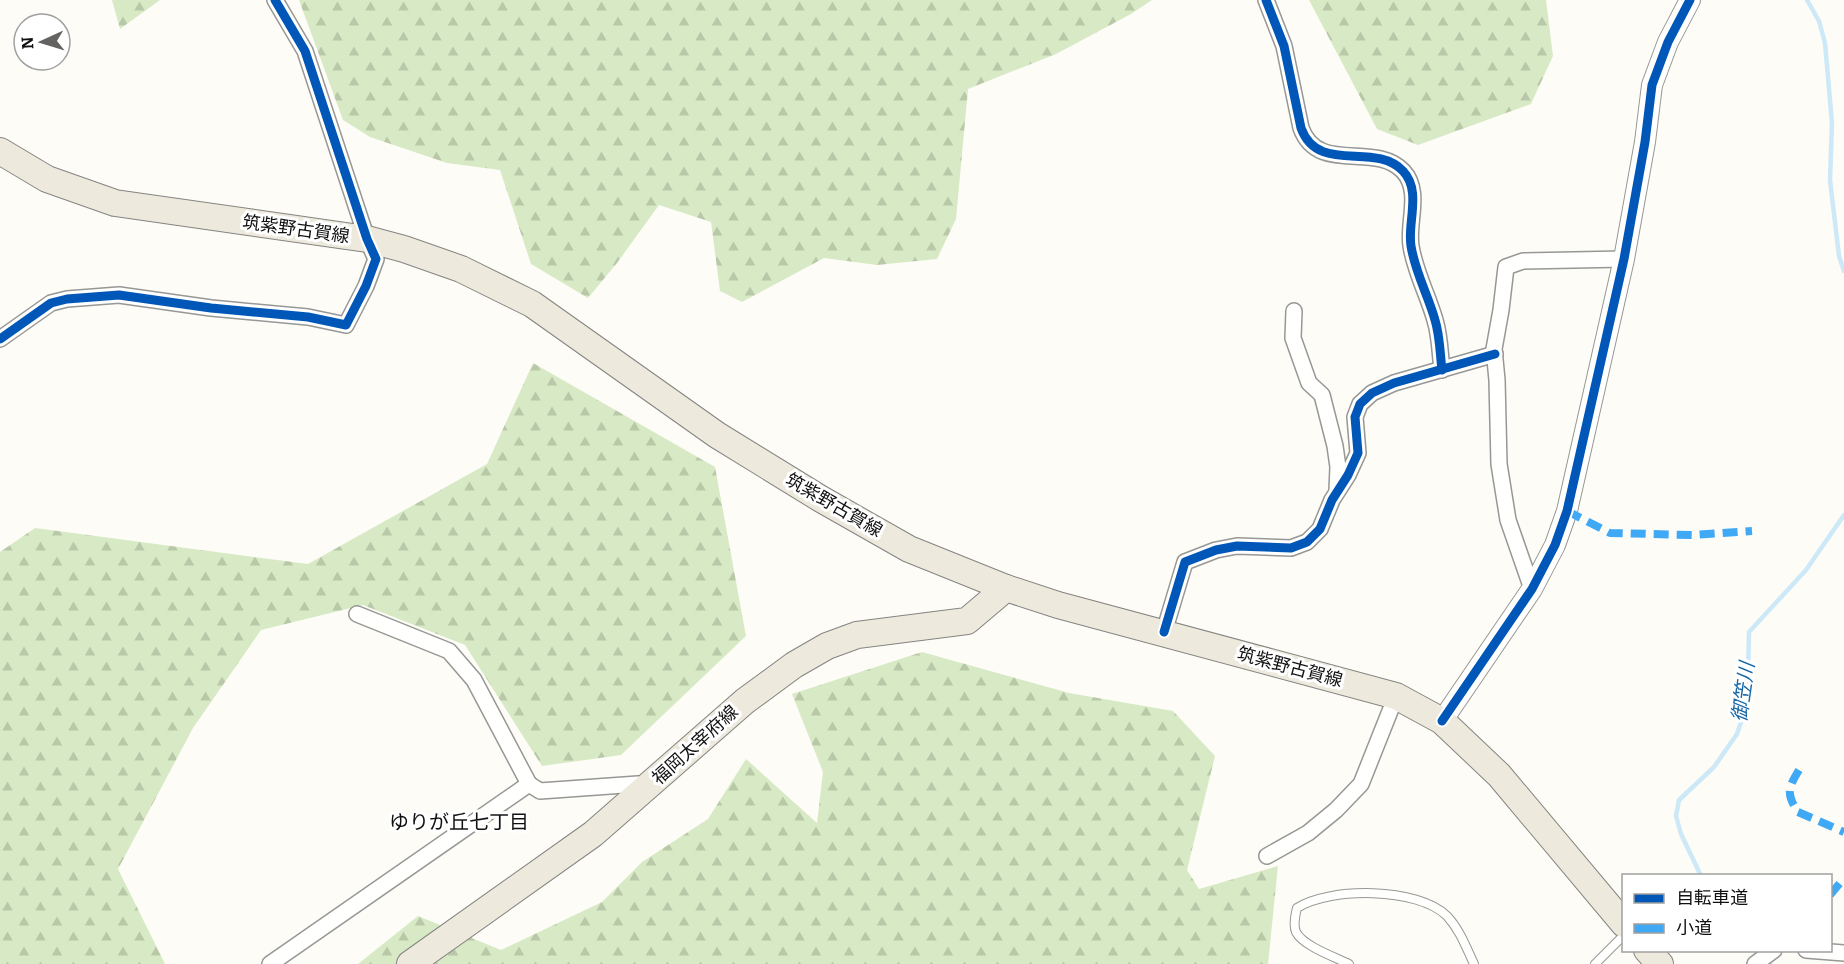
<svg xmlns="http://www.w3.org/2000/svg" width="1844" height="964" font-family="Bitter,'Noto Sans JP',serif">
	<style>
		.forest { fill: url(#forest-firs) }
		.lines { fill: none; stroke-linecap: round; stroke-linejoin: round }
		.stream { stroke: #cde8f7; stroke-width: 4.5 }
		.service-casing { stroke: #979795; stroke-width: 10 }
		.minor-casing { stroke: #979795; stroke-width: 18 }
		.tertiary-casing { stroke: #979795; stroke-width: 22 }
		.primary-casing { stroke: #858482; stroke-width: 28 }
		.service { stroke: #fffffe; stroke-width: 8 }
		.minor { stroke: #fffffe; stroke-width: 15 }
		.tertiary { stroke: #fffffe; stroke-width: 20 }
		.primary { stroke: #ede9dc; stroke-width: 26 }
		.quiet { stroke: #3fa9f5; stroke-width: 8; stroke-dasharray: 15 8; stroke-linecap: butt }
		.cycleway-casing { stroke: #fff; stroke-width: 13 }
		.cycleway { stroke: #0057b8; stroke-width: 9 }
		.labels { text-anchor: middle; stroke-width: 6; stroke-linejoin: round; paint-order: stroke }
		.street-label { font-size: 18px; fill: #111; stroke: #fff }
		.water-label { font-size: 20px; font-style: italic; fill: #1768a6; stroke: #fff }
		.neighbourhood-label { font-size: 20px; fill: #111; stroke: #fff }
	</style>
	<defs>
		<pattern id="forest-firs" width="22" height="20" patternUnits="userSpaceOnUse" patternTransform="scale(1.5)"><rect width="22" height="20" fill="#d8eac5"/><path d="M5 1l3.5 6h-7zM16 11l3.5 6h-7z" fill="#b8c8a8"/></pattern>
	</defs>
	<rect width="100%" height="100%" fill="#fdfcf7"/>
	<g class="forest">
		<path d="M112 0H160L120 29Z"/>
		<path d="M299 0H1152L1131 14 1056 54 968 89 956 219 937 259 877 265 824 258 742 302 720 291 711 222 659 205 617 263 588 298 531 264 500 170 447 163 370 137 343 120Z"/>
		<path d="M1309 0H1546L1553 56 1531 104 1418 145 1377 129Z"/>
		<path d="M533 363 715 467 746 636 621 755 542 766 465 645 363 605 261 630 193 728 118 869 165 964H0V552L35 528 308 564 487 464Z"/>
		<path d="M922 652 1069 693 1173 711 1215 756 1187 870 1199 889 1278 866 1268 964H358L418 916 501 950 602 902 642 862 708 819 746 759 817 823 823 772 792 694Z"/>
	</g>
	<g class="lines">
		<g class="stream">
			<path d="M1807 0 1819 21 1825 43 1832 123 1830 180 1839 256 1844 271"/>
			<path d="M1701 876 1681 834 1676 816 1679 800 1714 767 1737 734 1742 719 1748 674 1749 632 1806 570 1844 515"/>
			<path d="M1755 950 1770 964"/>
		</g>
		<g class="service-casing">
			<g id="service">
				<path d="M1349 964C1335 957 1303 946 1296 932 1293 925 1295 916 1297 908 1329 887 1418 887 1447 916 1460 930 1466 947 1474 964"/>
				<path d="M1595 964 1624 935"/>
			</g>
		</g>
		<g class="minor-casing">
			<g id="minor">
				<path d="M1266 0 1284 46 1301 128C1318 175 1375 141 1403 171 1422 191 1407 223 1411 246 1415 272 1428 295 1435 320 1440 336 1440 354 1442 370"/>
				<path d="M1294 311 1293 338 1309 383 1322 395 1335 446 1338 467 1337 490"/>
				<path d="M0 339 51 303 67 299 119 295 211 308 308 317 346 325 366 286 376 259 367 239 305 51 275 0"/>
				<path d="M1532 589 1508 520 1499 464 1497 380 1494 349 1501 310 1506 267 1523 261 1624 259"/>
				<path d="M357 614 449 651 474 680 529 784"/>
				<path d="M1164 632 1185 562 1216 550 1237 546 1291 548 1307 542 1320 529 1332 500 1348 475 1358 453 1355 417 1360 404 1372 393 1394 383 1495 354"/>
				<path d="M1267 856 1308 833 1336 810 1361 784 1396 696"/>
				<path d="M1806 950 1844 953"/>
				<path d="M270 964 529 784 540 791 638 784 646 789"/>
				<path d="M1755 964 1774 950"/>
			</g>
		</g>
		<g class="tertiary-casing">
			<path id="tertiary" d="M1442 721 1532 589 1555 545 1567 511 1624 259 1645 142 1652 85 1668 42 1690 0"/>
		</g>
		<g class="primary-casing">
			<g id="primary">
				<path d="M0 151 47 179 115 203 367 239 404 249 461 269 532 304 717 435 821 499 909 549 1006 588 1058 605 1396 696 1442 721 1499 775 1624 924"/>
				<path d="M1647 950 1660 964"/>
				<path d="M410 964 593 834 745 701 794 665 827 646 857 635 967 621 1006 588"/>
			</g>
		</g>
		<use href="#service" class="service"/>
		<use href="#minor" class="minor"/>
		<use href="#tertiary" class="tertiary"/>
		<use href="#primary" class="primary"/>
		<g class="quiet">
			<path d="M1567 511 1610 533 1692 535 1752 531"/>
			<path d="M1799 770C1788 788 1786 794 1798 812L1844 832"/>
			<path d="M1830 895 1844 878"/>
		</g>
		<g class="cycleway-casing">
			<g id="cycleway">
				<path d="M1266 0 1284 46 1301 128C1318 175 1375 141 1403 171 1422 191 1407 223 1411 246 1415 272 1428 295 1435 320 1440 336 1440 354 1442 370"/>
				<path d="M0 339 51 303 67 299 119 295 211 308 308 317 346 325 366 286 376 259 367 239 305 51 275 0"/>
				<path d="M1164 632 1185 562 1216 550 1237 546 1291 548 1307 542 1320 529 1332 500 1348 475 1358 453 1355 417 1360 404 1372 393 1394 383 1495 354"/>
				<path d="M1442 721 1532 589 1555 545 1567 511 1624 259 1645 142 1652 85 1668 42 1690 0"/>
			</g>
		</g>
		<use href="#cycleway" class="cycleway"/>
	</g>
	<g class="labels">
		<g class="street-label">
			<text transform="translate(296 229) rotate(8)" y="6">筑紫野古賀線</text>
			<text transform="translate(834 505) rotate(30)" y="6">筑紫野古賀線</text>
			<text transform="translate(1290 667) rotate(15)" y="6">筑紫野古賀線</text>
			<text transform="translate(695 745) rotate(-42)" y="6">福岡太宰府線</text>
		</g>
		<g class="water-label">
			<text transform="translate(1743 692) rotate(-82)" y="7">御笠川</text>
		</g>
		<g class="neighbourhood-label">
			<text x="459" y="829">ゆりが丘七丁目</text>
		</g>
	</g>
	<rect x="1622" y="874" width="210" height="78" fill="#ffffff" stroke="#a0a0a0" stroke-width="1.5"/>
	<rect x="1634" y="894" width="30" height="9" fill="#0057b8" stroke="#a0a0a0" stroke-width="1.5"/>
	<text x="1676" y="904" font-size="18" fill="#111111">自転車道</text>
	<rect x="1634" y="924" width="30" height="9" fill="#3fa9f5" stroke="#a0a0a0" stroke-width="1.5"/>
	<text x="1676" y="934" font-size="18" fill="#111111">小道</text>
	<g transform="translate(42 42) rotate(266)"><circle r="28" fill="#ffffff" stroke="#a0a0a0" stroke-width="1.5"/>
	<path d="M0-4.5L10 22L0 15L-10 22Z" fill="#646362"/>
	<text y="-9" font-size="16" font-weight="bold" text-anchor="middle" fill="#111111">N</text>
	</g>
</svg>
